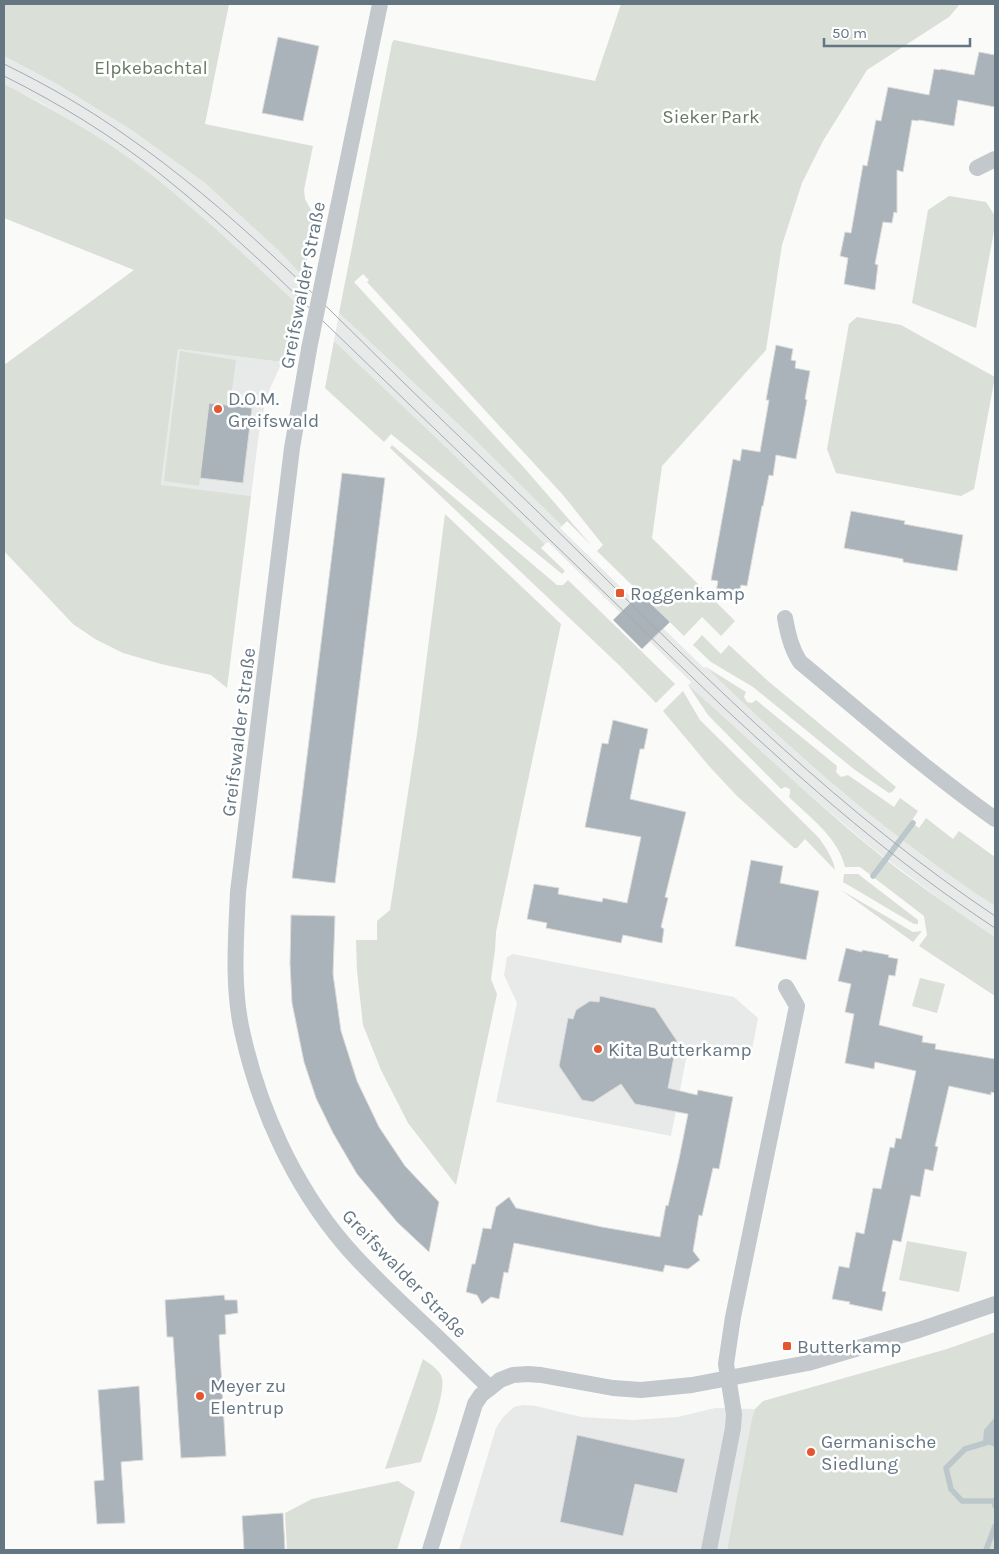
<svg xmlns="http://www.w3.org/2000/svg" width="999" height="1554" font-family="Karla,sans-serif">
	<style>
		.built { fill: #e8e9e9 }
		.green { fill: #dadfd7 }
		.water { fill: #bbc7cb }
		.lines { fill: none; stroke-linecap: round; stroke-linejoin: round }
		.stream { stroke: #bbc7cb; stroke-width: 5.5 }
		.building { fill: #aab3b9; stroke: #dcdcda }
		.street { stroke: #c3c8cc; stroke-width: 16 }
		.tram { stroke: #a2aab0; stroke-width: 1 }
		.street-bridge { stroke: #c3c8cc; stroke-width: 16 }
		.poi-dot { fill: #e4572e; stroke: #fff; stroke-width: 2 }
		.labels { text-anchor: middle; stroke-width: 5; stroke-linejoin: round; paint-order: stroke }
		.park-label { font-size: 19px; fill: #687a64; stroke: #fff }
		.street-label { font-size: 19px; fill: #657683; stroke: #fff }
		.poi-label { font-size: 19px; fill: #657683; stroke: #fff; text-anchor: start }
	</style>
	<rect width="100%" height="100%" fill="#fafaf8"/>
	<g class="built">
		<path d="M4 56 57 84 133 131 205 183 280 252 303 277 298 305 187 205 119 151 43 104 4 84Z"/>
		<path d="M339 313 472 437 562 526 560 528 704 668 706 667 810 763 886 827 923 856 995 906V937L949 906 872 848 792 780 688 685 691 682 548 542 545 544 334 341Z"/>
		<path d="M178 349 282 362 268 393 260 425 251 496 161 486Z"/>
		<path d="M513 954 734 997 758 1018 751 1055 689 1044 671 1136 496 1102 517 1003 504 975 507 957Z"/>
		<path d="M523 1405 536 1406 581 1417 634 1420 678 1417 715 1408 755 1409 727 1550H459L496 1428 503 1417 514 1407Z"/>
	</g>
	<g class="green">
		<path d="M4 4H229L205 124 313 146 304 190 305 199 316 219 303 277 280 252 205 183 133 131 57 84 4 56Z"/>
		<path d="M621 4H960L949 17 867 70 823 141 802 183 782 245 766 350 662 466 652 538 735 621 721 636 702 617 684 636 597 551 603 545 563 495 367 282 369 280 363 274 354 282 527 471 591 545 567 521 562 526 472 437 339 313 392 43 394 40 595 81Z"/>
		<path d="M4 84C43 104 82 126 119 151 182 195 241 252 298 305L288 354 284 365 282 362 178 349 161 485 251 496 227 688 211 675 161 664 123 653 95 639 73 624 4 551V365L134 270 4 218Z"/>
		<path d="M949 196 986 202 995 216V226L976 328 912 303 928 210Z"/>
		<path d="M857 317 901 325 995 377 974 489 961 496 836 473 827 449 849 324Z"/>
		<path d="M334 341 454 455 545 544 541 548 565 571 562 574 391 434 384 442 325 388Z"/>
		<path d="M180 351 236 360 230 405 209 403 199 486 164 481Z"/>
		<path d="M392 445 557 585H563L568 580 675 684 656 703 620 666 390 448Z"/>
		<path d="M445 514 561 624 496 932 495 950 491 979 497 994 456 1185 408 1123 381 1070 363 1025 357 971 356 940H377V921L390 910 417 734Z"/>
		<path d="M702 635 721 654 729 645 768 681 896 787 892 792 889 793 855 770 753 687 711 662 693 645Z"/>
		<path d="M706 667 746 692 744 697 747 702 752 703 756 700 837 766 836 772 841 777 848 775 894 807 900 798 918 811 911 822 919 828 926 818 953 839 959 831 995 857V906C891 838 795 754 706 667Z"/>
		<path d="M688 685C749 739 808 796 871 848 911 880 953 909 995 937V996L919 946 927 935 924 916 860 867H845C838 837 809 817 789 797L790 794V789L785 787 781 789 708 715Z"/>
		<path d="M683 691 700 720 819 838C826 848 833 858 835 870L805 839 797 848H794L736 795 709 766 663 711Z"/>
		<path d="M844 874H858L918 920V924H914L843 882Z"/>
		<path d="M841 890 913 932 922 931 913 942Z"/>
		<path d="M920 978 945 984 937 1013 912 1006Z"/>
		<path d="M907 1241 967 1252 959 1292 899 1280Z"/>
		<path d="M995 1332V1550H727L752 1419 755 1409 763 1401 947 1349Z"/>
		<path d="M423 1359C430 1364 440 1370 442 1378 446 1393 426 1445 421 1462L385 1469Z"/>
		<path d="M398 1481 415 1492 397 1550H287L285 1513 312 1499Z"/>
	</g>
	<path class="water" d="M995 1417V1447L983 1442 984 1430Z"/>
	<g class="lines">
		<g class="stream">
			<path d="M873 876 913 823"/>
			<path d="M995 1440 965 1449 946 1468 951 1489 962 1501H994L995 1506"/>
			<path d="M986 1550 995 1526"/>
		</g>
	</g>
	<g class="building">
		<path d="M278 37 319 46 303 121 262 113Z"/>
		<path d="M979 52 995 55V107L958 100 954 126 919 120 918 121 912 120 903 172 897 170V213L894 212 892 223 883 222 875 264 878 265 875 290 844 284 848 258 840 256 845 232 851 233 863 165 867 166 876 120 881 121 888 87 929 95 934 69 940 70 941 69 974 75Z"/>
		<path d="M776 345 793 349 791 360 796 361 795 368 810 371 805 399 807 400 796 459 776 455 773 476 769 475 763 506H762L747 586 741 585 738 596 716 592 718 581 711 580 733 459 740 461 742 449 760 452 769 400H766Z"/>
		<path d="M209 403 252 408 243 483 200 478Z"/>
		<path d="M342 473 385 478 335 883 292 878Z"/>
		<path d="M851 511 905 521 904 524 963 535 957 571 903 562V559L844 548Z"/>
		<path d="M640 593 670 622 642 649 613 620Z"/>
		<path d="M613 720 648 729 644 749H640L630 799 686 812 665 897 668 898 661 927 664 929 662 943 623 935 621 943 546 928 547 923 527 919 534 884 559 888 558 894 602 902 603 898 627 903 641 837 585 827 602 743 608 744Z"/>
		<path d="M751 860 783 866 780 883 819 891 806 960 735 946Z"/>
		<path d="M291 915 335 916 333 974 341 1031 357 1081 379 1127 405 1166 439 1202 429 1252 397 1222 357 1174 333 1133 316 1098 304 1062 292 1003 290 963Z"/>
		<path d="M846 948 862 952V950L889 955 888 957 898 959 895 976 889 975 879 1025 923 1036 922 1042 936 1044 935 1049 995 1059V1093L991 1092V1095L949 1086 935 1146 938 1147 933 1171 925 1169 920 1197 911 1195 901 1242 893 1240 882 1291 886 1292 882 1311 849 1304 850 1302 832 1299 839 1266 849 1268 856 1232 864 1234 873 1188 881 1189 890 1147 894 1148 896 1138 901 1139 916 1071 875 1062 874 1069 845 1063 854 1014 845 1012 851 984 838 981Z"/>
		<path d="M600 996 655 1008 677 1041 668 1088 697 1095 698 1090 733 1097 719 1169 713 1168 702 1216 699 1215 693 1251 700 1260 688 1269 665 1265 663 1272 514 1243 508 1273 504 1272 499 1299 491 1297 482 1304 477 1295 466 1292 472 1264H475L483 1228 491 1229 496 1207 509 1197 516 1208 602 1227 660 1237 666 1205 668 1206 679 1159 688 1114 635 1104 621 1084 593 1102 582 1100 559 1066 568 1018 573 1019 576 1010 590 1001 599 1002Z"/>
		<path d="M224 1295 225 1300H237L238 1313 225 1315 226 1334 219 1335 226 1456 181 1458 173 1337H167L165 1300Z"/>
		<path d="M139 1386 143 1460 121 1462 125 1523 97 1524 94 1481 104 1480 98 1390Z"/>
		<path d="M577 1435 685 1459 677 1493 635 1484 623 1536 560 1522Z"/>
		<path d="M283 1513 285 1550H244L242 1516Z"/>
	</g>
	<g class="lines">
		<g class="street">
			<path d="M977 168 995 159"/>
			<path d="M326 265 380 4"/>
			<path d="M309 349 292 448 238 892C236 938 232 986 242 1031 259 1108 293 1184 344 1244 366 1270 392 1294 416 1317 441 1340 465 1364 490 1388"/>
			<path d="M785 618C788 634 791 648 800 662 864 715 927 771 995 819"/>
			<path d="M430 1550 475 1404 481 1395 490 1388 500 1380 513 1375 528 1374 541 1375 613 1388 641 1390 692 1385 808 1363 919 1330 995 1304"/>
			<path d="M709 1550 733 1428 734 1414 726 1364 733 1317 797 1006 786 987"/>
		</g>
		<g class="tram">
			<path d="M4 64C47 85 89 109 128 137 227 206 318 298 404 383 463 441 525 498 584 557 712 685 844 815 995 916"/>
			<path d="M4 76C58 103 111 135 159 173 197 203 232 235 268 268L721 705C808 786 896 863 995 928"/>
		</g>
		<path class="street-bridge" d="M309 349 326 265"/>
	</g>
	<g class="poi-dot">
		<circle cx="218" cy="409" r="5"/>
		<rect x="615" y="588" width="10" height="10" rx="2.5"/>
		<circle cx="598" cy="1049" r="5"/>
		<rect x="782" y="1341" width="10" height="10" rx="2.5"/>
		<circle cx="200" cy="1396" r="5"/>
		<circle cx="811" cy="1452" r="5"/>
	</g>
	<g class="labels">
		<g class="park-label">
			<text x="151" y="74">Elpkebachtal</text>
			<text x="711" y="123">Sieker Park</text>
		</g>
		<g class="street-label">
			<text transform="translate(302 285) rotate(-79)" y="7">Greifswalder Straße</text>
			<text transform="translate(238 732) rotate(-83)" y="7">Greifswalder Straße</text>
			<text transform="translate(405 1273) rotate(46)" y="7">Greifswalder Straße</text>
		</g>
		<g class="poi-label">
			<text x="228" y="405">D.O.M.<tspan x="228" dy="22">Greifswald</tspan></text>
			<text x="630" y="600">Roggenkamp</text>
			<text x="608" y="1056">Kita Butterkamp</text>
			<text x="797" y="1353">Butterkamp</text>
			<text x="210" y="1392">Meyer zu<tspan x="210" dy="22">Elentrup</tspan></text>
			<text x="821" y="1448">Germanische<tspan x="821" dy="22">Siedlung</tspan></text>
		</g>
	</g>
	<rect width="999" height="1554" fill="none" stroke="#657683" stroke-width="10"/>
	<path d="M824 38v8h146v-8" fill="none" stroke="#657683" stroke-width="2.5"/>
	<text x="832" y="38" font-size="15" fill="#657683" stroke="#ffffff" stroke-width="4" paint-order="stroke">50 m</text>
</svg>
